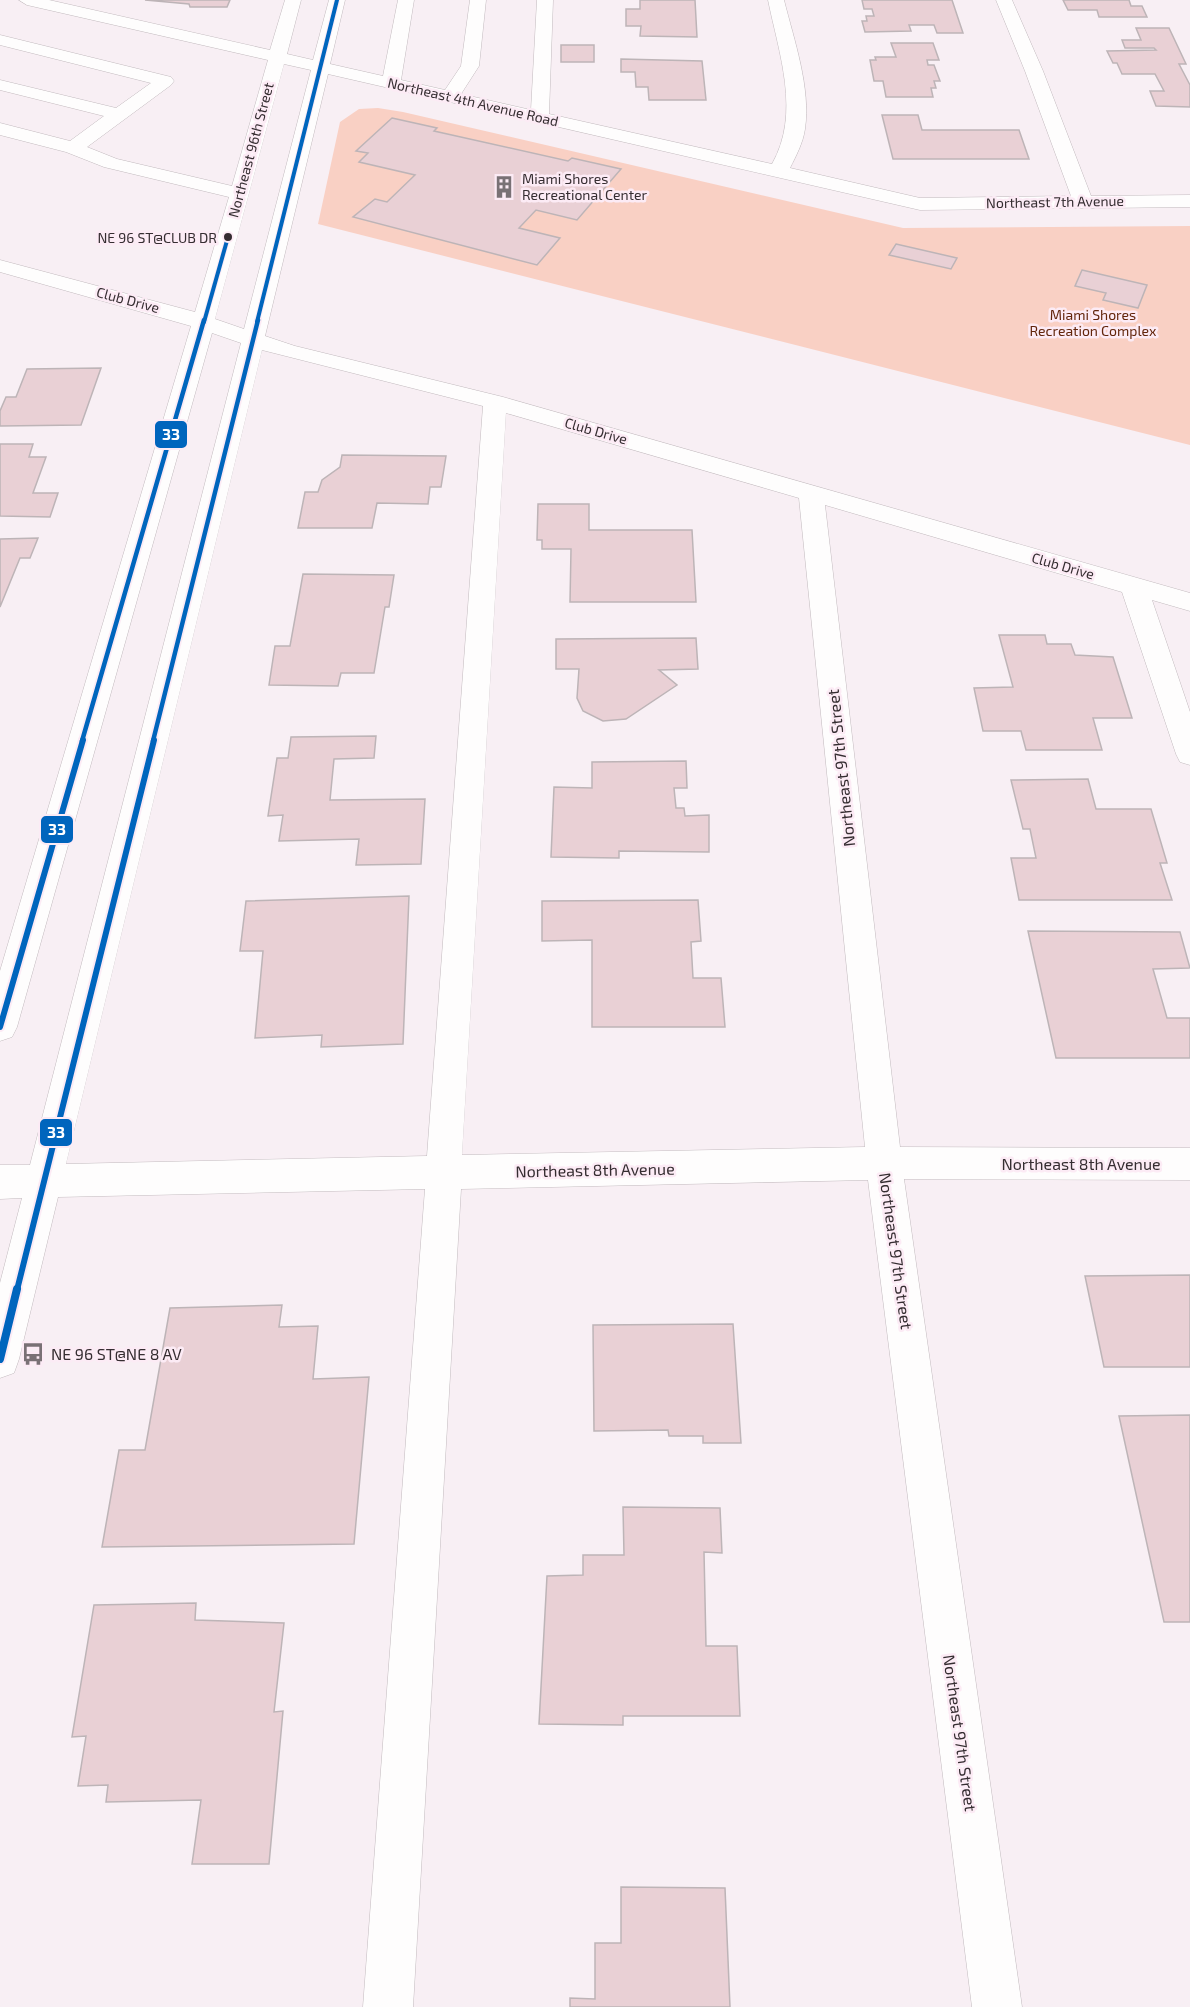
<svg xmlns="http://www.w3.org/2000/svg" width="1190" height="2007" font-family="'Exo 2',sans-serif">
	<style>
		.green { fill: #f9d0c4 }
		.building { fill: #e9d0d5; stroke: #bdb4b7; stroke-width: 1.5 }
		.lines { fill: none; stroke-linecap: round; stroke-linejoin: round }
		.minor-casing { stroke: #c2babe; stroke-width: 1 }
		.minor { fill: #fefdfd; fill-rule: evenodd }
		.bus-1-far3-casing { stroke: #fcebf5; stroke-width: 6 }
		.bus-1-far2-casing { stroke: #fcebf5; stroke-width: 8 }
		.bus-1-far1-casing { stroke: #fcebf5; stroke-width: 10 }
		.bus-1-casing { stroke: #fcebf5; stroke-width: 12 }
		.bus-1-far3 { stroke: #0065bd; stroke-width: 4 }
		.bus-1-far2 { stroke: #0065bd; stroke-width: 4.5 }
		.bus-1-far1 { stroke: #0065bd; stroke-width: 6 }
		.bus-1 { stroke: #0065bd; stroke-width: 8 }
		.bus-dot { fill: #352d31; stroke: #fcebf5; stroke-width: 2 }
		.labels { text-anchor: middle; stroke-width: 5; stroke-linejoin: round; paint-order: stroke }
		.far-street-label { font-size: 14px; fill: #352d31; stroke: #fcebf5 }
		.far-poi-label { font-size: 14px; fill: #352d31; stroke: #fcebf5; text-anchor: start }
		.bus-label { font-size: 14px; fill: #352d31; stroke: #fcebf5; text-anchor: end }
		.far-park-label { font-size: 14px; fill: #62250b; stroke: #fcebf5 }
		.street-label { font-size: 16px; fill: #352d31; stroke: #fcebf5 }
		.poi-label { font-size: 16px; fill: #352d31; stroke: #fcebf5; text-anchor: start }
		.line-badge { stroke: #fcebf5; stroke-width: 2 }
		.badge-label { font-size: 16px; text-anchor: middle; font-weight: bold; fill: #fff }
	</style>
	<rect width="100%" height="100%" fill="#f8eff4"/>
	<path class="green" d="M378 108 403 112 903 228 1190 226V445L318 224 340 122 359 109Z"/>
	<g class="building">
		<path d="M145 0H230L227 7H190L189 4Z"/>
		<path d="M640 0H695L697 37 640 36 641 26H626V9H640Z"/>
		<path d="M862 0H952L963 33H937L934 25H909L911 31 865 32 862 21H867L866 16H874L872 9H864Z"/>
		<path d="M1063 0H1129L1131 6H1142L1147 17H1099L1097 10H1068Z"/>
		<path d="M1136 28H1169L1186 64H1179L1190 85V107L1156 106 1150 91H1164L1155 74H1122L1117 63H1113L1107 51 1156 50 1154 48H1125L1122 40H1141Z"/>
		<path d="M891 43H933L939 60H927L928 65H934L940 81H934L936 88H931L933 97H886L883 81H874L870 60H876L875 57H896Z"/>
		<rect x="561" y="45" width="33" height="17"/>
		<path d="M621 59 702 61 706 100H649L648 87H636L635 72H621Z"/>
		<path d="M882 115H918L922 130H1019L1029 159H893Z"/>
		<path d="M392 118 437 128 434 131 568 161 572 158 621 169 577 220 536 210 519 228 560 238 537 265 353 217 375 199 387 202 415 175 359 162 368 153 356 151Z"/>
		<path d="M896 244 957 258 951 269 889 255Z"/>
		<path d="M1082 270 1147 285 1138 308 1103 300 1106 293 1075 286Z"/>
		<path d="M101 368 81 425 0 426V411L6 397H16L27 369Z"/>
		<path d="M0 444H33L29 457H46L33 493H58L50 517 0 516Z"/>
		<path d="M342 455 446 456 441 487H430L428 504 377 503 372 528H298L305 492H318L322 480 340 467Z"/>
		<path d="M538 504H589V530H692L696 602H570L571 549H542V540H537Z"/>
		<path d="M38 538 30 558H20L0 607V539Z"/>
		<path d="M303 574 394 575 389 607H385L374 673H341L338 686 269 685 275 646H290Z"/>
		<path d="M999 635H1045L1047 644H1071L1075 655 1113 657 1132 718H1093L1102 750H1026L1021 731H983L974 688 1013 687Z"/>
		<path d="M696 638 698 669 659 670 677 685 626 719 603 721 583 711 577 698 579 669H556V639Z"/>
		<path d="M376 736 374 758 334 759 330 800 425 799 421 864 356 865 359 839 279 841 283 815 268 816 277 758H288L291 737Z"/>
		<path d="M686 761 687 788H674L676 808H684L685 816 709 815V852L619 851V858L551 857 554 787 592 788V762Z"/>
		<path d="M1088 779 1096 809H1151L1167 863H1160L1172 900H1019L1011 858H1036L1030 829H1023L1011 780Z"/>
		<path d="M409 896 403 1044 321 1047 322 1035 255 1038 263 951H240L246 901Z"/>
		<path d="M698 900 701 941 691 942 693 978H721L725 1027H592V940L542 941V901Z"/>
		<path d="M1028 931 1180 932 1190 968 1153 969 1167 1018H1190V1058H1056Z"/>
		<path d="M1190 1275V1367H1104L1085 1276Z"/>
		<path d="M282 1305 279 1327 318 1326 313 1379 369 1377 354 1544 102 1547 119 1450H145L170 1308Z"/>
		<path d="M733 1324 741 1443H703V1436H669L668 1430 594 1431 593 1325Z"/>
		<path d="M1190 1415V1622H1164L1119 1416Z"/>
		<path d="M623 1507 720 1508 722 1553 704 1552 706 1646H737L740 1716H623V1725L539 1724 547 1576 583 1575V1555H624Z"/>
		<path d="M196 1603 195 1620 284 1623 274 1712 283 1711 269 1864H192L201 1800 106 1802 108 1785 78 1786 86 1736 72 1737 94 1605Z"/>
		<path d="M621 1887 725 1888 730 2007H570V1998L595 1999V1943H621Z"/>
	</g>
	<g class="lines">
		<g class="minor-casing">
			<path id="minor" d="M19 0H49L270 50 285 0H301L287 54 313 60 329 0H345L330 64 383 76 398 0H414L401 80 445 90 461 66 470 0H486L479 66 461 94 531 110 537 0H553L549 114 772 164C801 113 779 54 768 0H784C794 40 811 88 805 129 803 143 796 156 790 168L920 198 1071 196 1025 71 996 0H1012L1043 71 1091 196 1190 195V207L920 210 328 74 265 336 295 346 503 397 1190 593V611L1152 600 1190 712V765L1180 762 1176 754 1122 592 825 505 900 1147 1190 1148V1180L904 1179 1022 2007H972L868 1180 461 1189 413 2007H363L425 1189 58 1197 19 1359 14 1373 0 1378V1283L22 1198 0 1199V1165H30L241 343 212 333 17 1027 12 1037 0 1041V971L191 326 0 272V260L195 312 229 197 104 167 66 152 0 135V123L70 141 104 116 0 90V80L116 108 151 83 0 45V35L171 77 174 81 171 85 87 147 117 159 232 186 268 60 27 5ZM284 64 311 70 244 329 215 319ZM262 350 483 406 427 1156 66 1164ZM506 413 799 498 865 1147 462 1155Z"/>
		</g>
		<use href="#minor" class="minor"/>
		<g class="bus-1-far3-casing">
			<g id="bus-1-far3">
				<path d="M204 322 228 237"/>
				<path d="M257 322 337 0"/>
			</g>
		</g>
		<g class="bus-1-far2-casing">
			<g id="bus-1-far2">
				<path d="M82 741 204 320"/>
				<path d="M153 741 258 320"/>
			</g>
		</g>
		<g class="bus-1-far1-casing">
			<g id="bus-1-far1">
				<path d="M0 1027 83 740"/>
				<path d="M17 1290 154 740"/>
			</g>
		</g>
		<g class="bus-1-casing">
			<path id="bus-1" d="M0 1359 17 1289"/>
		</g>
		<use href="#bus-1-far3" class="bus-1-far3"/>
		<use href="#bus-1-far2" class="bus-1-far2"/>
		<use href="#bus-1-far1" class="bus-1-far1"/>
		<use href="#bus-1" class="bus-1"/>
	</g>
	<defs>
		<g id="building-bare" transform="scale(1.8)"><path d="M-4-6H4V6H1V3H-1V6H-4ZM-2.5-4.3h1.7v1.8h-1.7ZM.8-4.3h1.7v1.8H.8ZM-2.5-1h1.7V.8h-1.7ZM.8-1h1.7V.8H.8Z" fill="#797175" stroke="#fcebf5" stroke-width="2.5" paint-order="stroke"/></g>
		<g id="bus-bare" transform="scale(1.8)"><path d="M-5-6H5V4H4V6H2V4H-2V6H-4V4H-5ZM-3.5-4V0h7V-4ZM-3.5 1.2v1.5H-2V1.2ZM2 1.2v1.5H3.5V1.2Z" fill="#797175" stroke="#fcebf5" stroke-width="2.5" paint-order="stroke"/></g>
	</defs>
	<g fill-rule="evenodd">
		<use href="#building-bare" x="504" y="187"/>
		<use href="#bus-bare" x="33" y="1354"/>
	</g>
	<circle class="bus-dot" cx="228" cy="237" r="5"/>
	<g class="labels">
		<g class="far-street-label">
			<text transform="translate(473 102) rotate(13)" y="5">Northeast 4th Avenue Road</text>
			<text transform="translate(251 150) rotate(-75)" y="5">Northeast 96th Street</text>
			<text transform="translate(1055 202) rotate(-1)" y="5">Northeast 7th Avenue</text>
			<text transform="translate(128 300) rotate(15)" y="5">Club Drive</text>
			<text transform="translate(596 431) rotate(16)" y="5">Club Drive</text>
			<text transform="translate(1063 566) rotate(16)" y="5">Club Drive</text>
		</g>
		<g class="far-poi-label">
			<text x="522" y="184">Miami Shores<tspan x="522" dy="16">Recreational Center</tspan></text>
		</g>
		<g class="bus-label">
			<text x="217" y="243">NE 96 ST@CLUB DR</text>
		</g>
		<g class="far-park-label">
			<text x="1093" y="320">Miami Shores<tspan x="1093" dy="16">Recreation Complex</tspan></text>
		</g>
		<g class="street-label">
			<text transform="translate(841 768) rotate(-96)" y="6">Northeast 97th Street</text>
			<text x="1081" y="1170">Northeast 8th Avenue</text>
			<text transform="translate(595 1170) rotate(-1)" y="6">Northeast 8th Avenue</text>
			<text transform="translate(896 1251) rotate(82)" y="6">Northeast 97th Street</text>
			<text transform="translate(960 1733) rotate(82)" y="6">Northeast 97th Street</text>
		</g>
		<g class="poi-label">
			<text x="51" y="1360">NE 96 ST@NE 8 AV</text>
		</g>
	</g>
	<g class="line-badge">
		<rect x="154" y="420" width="34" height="29" rx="6" fill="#0065bd"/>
		<rect x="40" y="815" width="34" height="29" rx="6" fill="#0065bd"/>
		<rect x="39" y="1118" width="34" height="29" rx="6" fill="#0065bd"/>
	</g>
	<g class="badge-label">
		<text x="171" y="440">33</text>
		<text x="57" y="835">33</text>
		<text x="56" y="1138">33</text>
	</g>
</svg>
